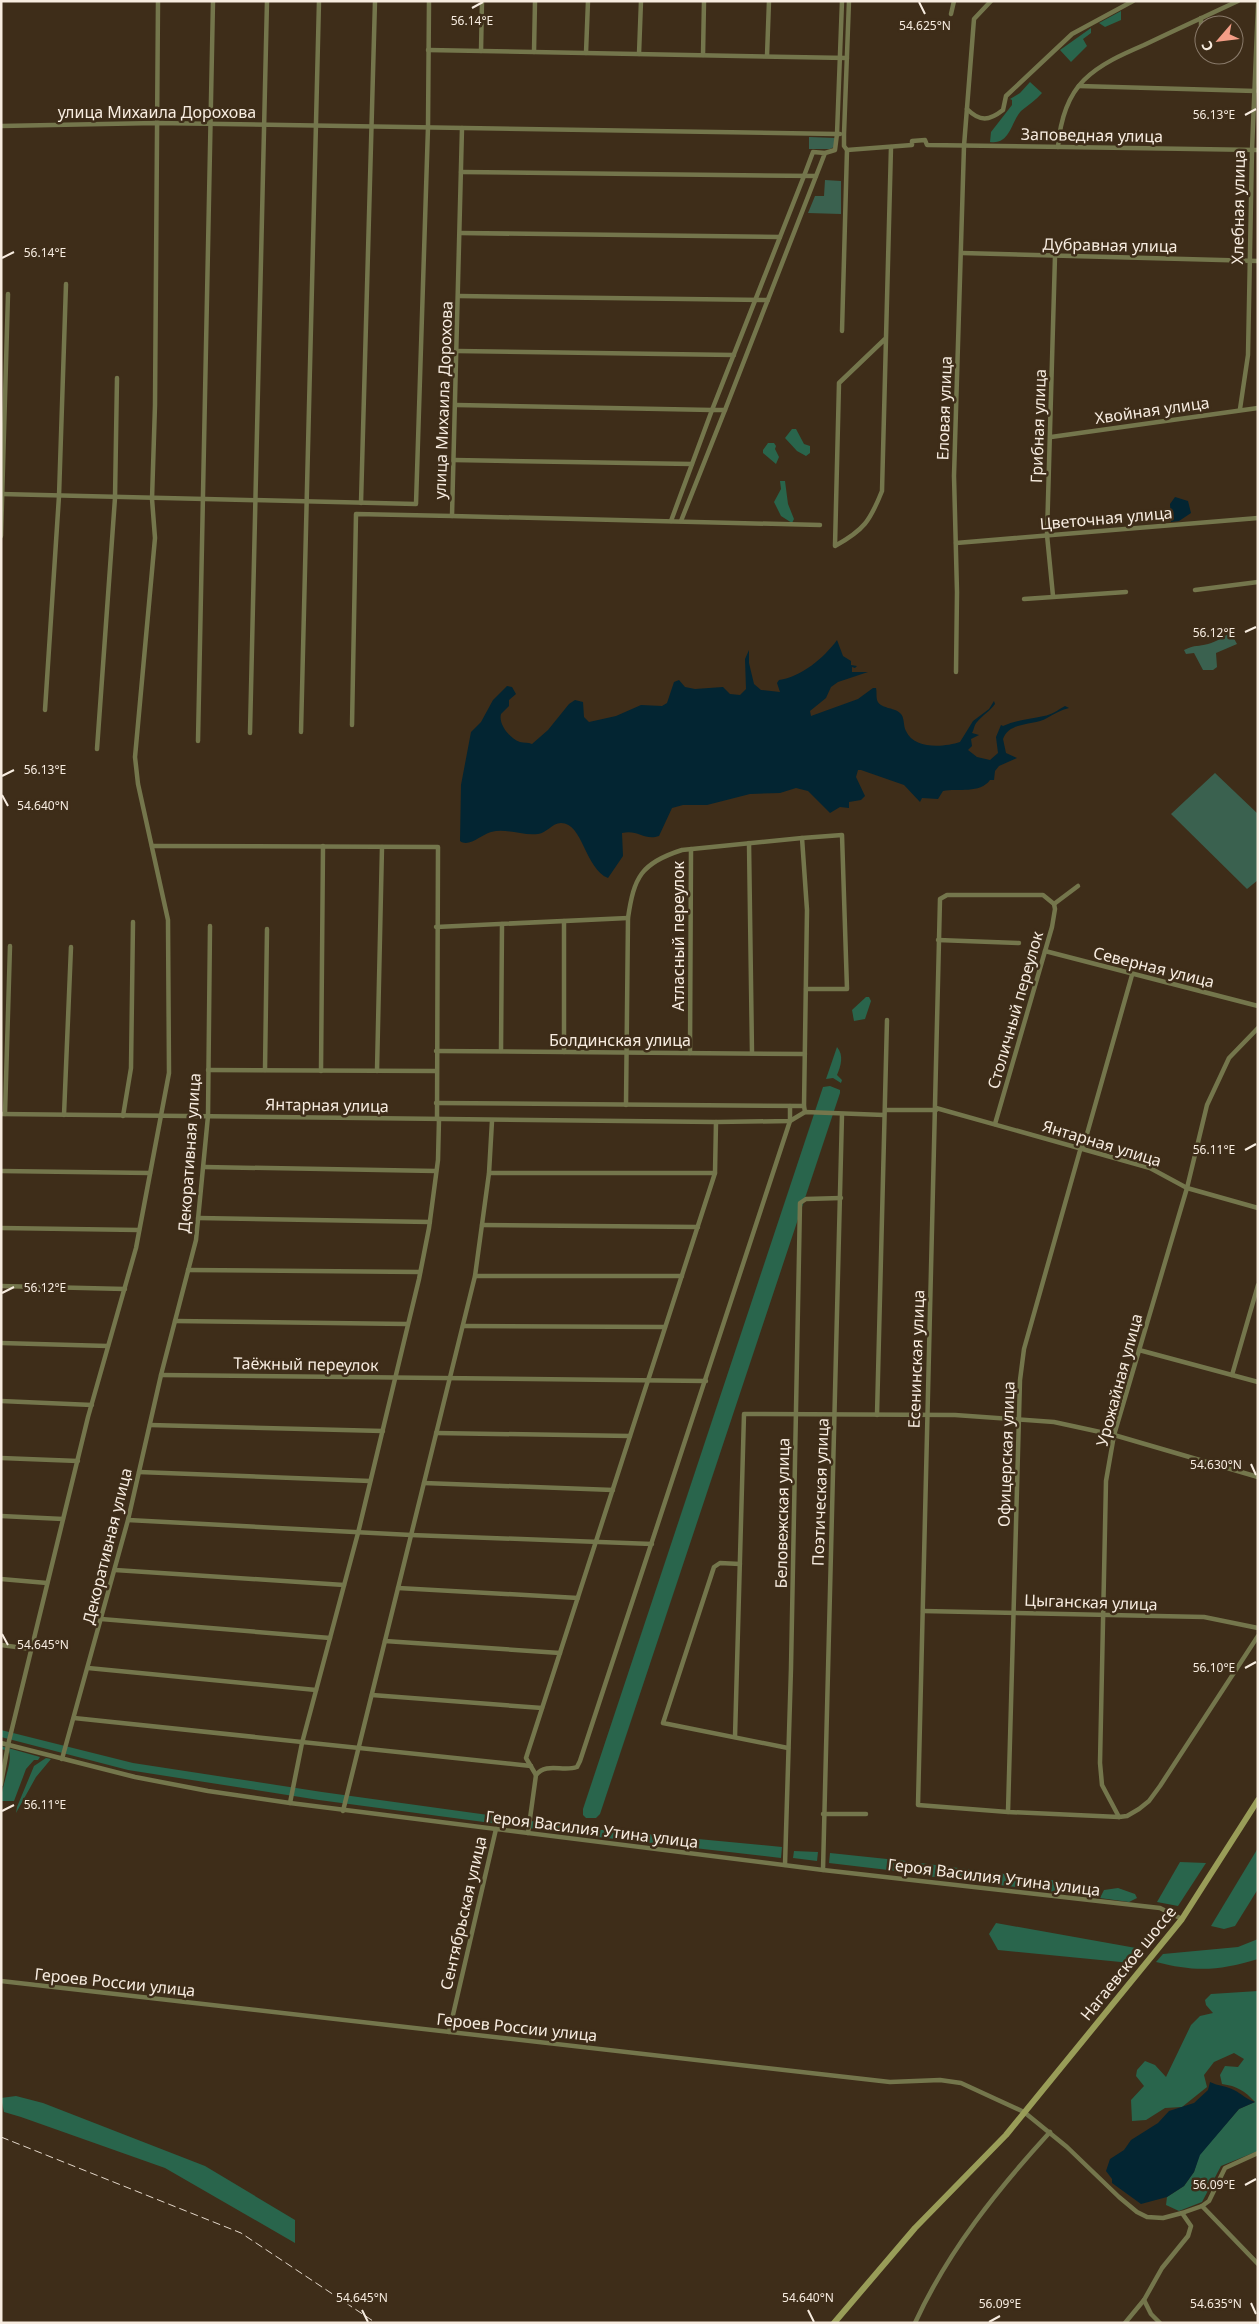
<svg xmlns="http://www.w3.org/2000/svg" width="1259" height="2324" font-family="'Noto Sans',sans-serif">
	<style>
		.green { fill: #3a614f }
		.forest { fill: #29654c }
		.water { fill: #032532 }
		.lines { fill: none; stroke-linecap: round; stroke-linejoin: round }
		.street { stroke: #74764c; stroke-width: 4.5 }
		.secondary { stroke: #999d58; stroke-width: 6 }
		.rail { stroke: #e2d6c9; stroke-width: 1; stroke-dasharray: 8 4; stroke-linecap: butt }
		.ticks { fill: none; stroke: #f7ece0; stroke-width: 2 }
		.labels { text-anchor: middle; stroke-width: 5; stroke-linejoin: round; paint-order: stroke }
		.street-label { font-size: 16px; fill: #f7ece0; stroke: #3e2d19 }
		.ticks-label { font-size: 12px; text-anchor: middle; fill: #f7ece0; stroke: #3e2d19; stroke-width: 5; stroke-linejoin: round; paint-order: stroke }
	</style>
	<rect width="100%" height="100%" fill="#3e2d19"/>
	<g class="green">
		<path d="M809 137 835 138 834 147 830 149H809Z"/>
		<path d="M825 180 841 181V214L808 213 815 196H824Z"/>
		<path d="M1231 633 1237 644 1216 653 1217 667 1213 670H1203L1194 653 1186 654 1184 650C1196 644 1198 647 1208 644 1217 642 1223 636 1231 633Z"/>
		<path d="M1215 773 1258 814V880L1247 889 1171 814Z"/>
	</g>
	<g class="forest">
		<path d="M1121 11V20L1105 27 1099 23Z"/>
		<path d="M1091 28V33L1083 39 1087 46 1071 62 1060 50Z"/>
		<path d="M1030 82 1042 93C1036 100 1028 105 1021 111 1011 122 1010 145 990 142L991 132 1012 105V100L1010 99 1020 93Z"/>
		<path d="M792 429H796L804 444 810 446V453L806 456 797 451 785 438Z"/>
		<path d="M768 443H774L776 446 775 449 779 457 776 464 763 453V450Z"/>
		<path d="M780 481H785L788 504 794 519 792 523 781 516 774 502 781 489Z"/>
		<path d="M866 997H869L871 1001 865 1019 854 1021 852 1010Z"/>
		<path d="M837 1047C844 1055 841 1066 837 1075L842 1080 841 1083 833 1078 826 1079Z"/>
		<path d="M830 1086 840 1090V1093L600 1814 596 1818H586L583 1815V1809L823 1087Z"/>
		<path d="M1 1730 133 1763 322 1792 582 1828 782 1847 781 1858 581 1835 319 1800 128 1770 1 1737Z"/>
		<path d="M1 1746 40 1757 38 1760H34L26 1769 14 1801H1C1 1786 13 1763 9 1751L1 1749Z"/>
		<path d="M46 1758 51 1759 36 1777 16 1813 17 1807 34 1766Z"/>
		<path d="M1258 1848V1889L1235 1926 1224 1929 1211 1926Z"/>
		<path d="M794 1851 818 1852 817 1861 793 1858Z"/>
		<path d="M830 1853 906 1861 905 1872 829 1863Z"/>
		<path d="M1180 1862 1206 1863 1178 1906 1157 1902Z"/>
		<path d="M920 1863 1088 1885 1089 1896 918 1875Z"/>
		<path d="M1118 1888 1135 1894 1137 1898 1129 1902 1100 1898 1104 1890Z"/>
		<path d="M996 1923 1136 1948 1142 1957 1131 1963 998 1950 989 1934Z"/>
		<path d="M1258 1939V1959C1219 1971 1195 1972 1156 1962L1163 1954 1238 1947Z"/>
		<path d="M1258 1991V2151L1221 2166 1202 2202 1179 2211 1166 2205 1167 2197 1184 2186 1194 2172 1199 2155 1239 2109 1255 2102C1245 2091 1237 2086 1222 2084L1220 2075 1225 2066 1238 2067 1244 2059 1234 2053 1214 2062 1204 2075 1207 2087 1182 2107 1165 2108 1146 2120 1132 2121 1131 2100 1144 2086 1136 2076 1137 2070 1145 2061 1155 2065 1166 2077 1191 2025 1200 2016 1213 2013 1206 2005 1205 2000 1211 1994Z"/>
		<path d="M16 2096 43 2103 205 2166 295 2220V2243L165 2168 21 2117 4 2112 1 2098Z"/>
	</g>
	<g class="water">
		<path d="M1175 497 1188 501 1191 513 1179 521 1171 522 1170 504Z"/>
		<path d="M837 640 843 656 851 661V665L857 666 855 668 852 667V672H868L838 682 831 687 826 698 810 711 811 716 858 699 873 688H876C877 692 876 696 877 700 880 709 894 707 900 713 905 717 903 726 906 731 914 750 945 747 960 742L973 721 989 709 994 701 995 704C990 711 983 715 977 722 974 725 974 730 972 733L979 735 971 739 972 746 968 750 977 757 990 760 998 753 996 737 1001 725 1003 726C1017 720 1029 719 1044 716 1051 715 1058 710 1065 706L1069 708C1061 710 1054 714 1047 718 1034 726 1009 721 1003 739L1006 753 1017 758 999 766 995 771 994 780H990C980 794 958 788 943 791L938 799 922 798 920 802 904 785 861 770H858L856 777 865 796 861 800 849 802V808L840 807 830 813 808 791 796 788 780 793 750 794 707 805H683L672 808 659 836C644 841 638 829 622 833L623 856 608 878C585 869 583 823 561 823 552 823 547 833 538 834 522 836 507 828 491 832 482 834 469 848 460 841L461 785 471 732 481 722 493 700 507 686 512 687 516 694 509 700V706L501 714C498 724 510 739 520 742 524 743 528 742 532 744L548 730 569 704 575 700 583 702 584 717 589 722 616 716 641 705 662 706 667 703 674 682 679 680 685 687 695 689 723 687 730 694 740 695 746 689 745 659 749 650V663L754 684 761 690 780 692 777 683 779 680C801 677 824 658 837 640Z"/>
		<path d="M1210 2082C1218 2086 1227 2086 1234 2090 1242 2094 1246 2099 1255 2102L1239 2109 1200 2155 1194 2172 1184 2186 1167 2197 1141 2204 1112 2183V2179L1106 2171 1110 2159 1124 2150 1131 2140 1158 2123 1169 2111 1194 2103 1208 2090Z"/>
	</g>
	<g class="lines">
		<g class="street">
			<path d="M849 1 844 134V146L847 150 912 145V141L925 140 927 145 1258 150"/>
			<path d="M951 14 954 1"/>
			<path d="M1201 18V42"/>
			<path d="M428 50 847 58"/>
			<path d="M481 51 482 1"/>
			<path d="M534 52 535 1"/>
			<path d="M586 53 588 1"/>
			<path d="M639 54 641 1"/>
			<path d="M703 55 704 1"/>
			<path d="M767 56 769 1"/>
			<path d="M1079 86 1255 91"/>
			<path d="M967 109C980 122 989 121 1003 110L1006 96 1072 34 1133 1"/>
			<path d="M1 126 156 123 837 134 835 150 825 153 813 152 804 176 712 410H725L825 153"/>
			<path d="M840 134H837L842 1"/>
			<path d="M1058 147C1060 123 1067 97 1084 80 1100 64 1123 54 1144 45 1175 30 1206 16 1238 1"/>
			<path d="M461 172 816 176"/>
			<path d="M460 233 780 237"/>
			<path d="M962 253 1258 261"/>
			<path d="M459 296 768 300"/>
			<path d="M842 331 847 150"/>
			<path d="M885 339 839 383 835 546C864 530 870 521 882 491L891 147"/>
			<path d="M457 351 734 355"/>
			<path d="M456 405 712 410 671 521"/>
			<path d="M1240 409 1248 355 1252 150 1258 4"/>
			<path d="M1051 437 1258 408"/>
			<path d="M454 460 692 464"/>
			<path d="M1 494 416 504 428 127 429 1"/>
			<path d="M361 503 375 1"/>
			<path d="M452 516 820 525"/>
			<path d="M681 521 725 410"/>
			<path d="M1 536 8 294"/>
			<path d="M956 543 1258 518"/>
			<path d="M1195 590 1258 582"/>
			<path d="M1053 596 1047 535 1055 256"/>
			<path d="M1024 599 1126 592"/>
			<path d="M956 672 957 592 954 476 964 146 974 19 991 1"/>
			<path d="M45 710 59 496 66 284"/>
			<path d="M352 725 356 514 452 516 462 128"/>
			<path d="M301 732 319 1"/>
			<path d="M250 733 267 1"/>
			<path d="M198 741 213 1"/>
			<path d="M97 749 115 498 117 378"/>
			<path d="M802 838 842 835 847 989H806"/>
			<path d="M749 843 752 1053"/>
			<path d="M152 846 438 847 437 1119"/>
			<path d="M1054 904 1043 895H947L940 899 918 1805 1008 1812 1119 1817 1127 1816 1139 1809 1149 1801 1160 1786 1258 1636"/>
			<path d="M1054 904 1078 886"/>
			<path d="M564 921V1052"/>
			<path d="M436 927 628 918"/>
			<path d="M938 940 1019 943"/>
			<path d="M1045 951 1258 1006"/>
			<path d="M436 1051 805 1054"/>
			<path d="M501 1051 502 924"/>
			<path d="M690 1053 691 849"/>
			<path d="M208 1070 436 1071"/>
			<path d="M265 1070 267 929"/>
			<path d="M321 1071 323 846"/>
			<path d="M377 1071 382 847"/>
			<path d="M436 1103 804 1106"/>
			<path d="M626 1105 628 918C634 877 641 863 682 850L802 838 807 910 804 1106 805 1112"/>
			<path d="M936 1108 1150 1168 1187 1188 1258 1208"/>
			<path d="M886 1110H936"/>
			<path d="M1 1114 716 1122 790 1121 805 1112 884 1115"/>
			<path d="M5 1114 10 946"/>
			<path d="M64 1115 71 947"/>
			<path d="M123 1116 131 1068 133 922"/>
			<path d="M995 1124 1052 927 1055 909 1054 904"/>
			<path d="M1083 1148 1132 975"/>
			<path d="M204 1167 436 1171"/>
			<path d="M1 1171 150 1173"/>
			<path d="M489 1173H715"/>
			<path d="M198 1218 430 1222"/>
			<path d="M482 1225 698 1227"/>
			<path d="M1 1228 139 1230"/>
			<path d="M188 1270 420 1272"/>
			<path d="M475 1276H682"/>
			<path d="M1 1286 125 1289"/>
			<path d="M175 1321 407 1324"/>
			<path d="M463 1326 665 1327"/>
			<path d="M1 1343 108 1346"/>
			<path d="M1139 1350 1258 1382"/>
			<path d="M161 1375 706 1381"/>
			<path d="M1232 1375 1258 1285"/>
			<path d="M1 1401 92 1405"/>
			<path d="M877 1415 887 1020"/>
			<path d="M150 1425 383 1431"/>
			<path d="M436 1433 630 1436"/>
			<path d="M1 1458 78 1461"/>
			<path d="M139 1472 370 1481"/>
			<path d="M424 1483 613 1490"/>
			<path d="M1 1516 63 1519"/>
			<path d="M128 1520 411 1535 652 1544"/>
			<path d="M740 1564 720 1563 714 1567 663 1723 788 1748"/>
			<path d="M115 1570 344 1585"/>
			<path d="M1 1579 47 1583"/>
			<path d="M398 1588 578 1598"/>
			<path d="M923 1611 1204 1617 1258 1628"/>
			<path d="M101 1619 330 1638"/>
			<path d="M385 1641 560 1653"/>
			<path d="M1 1645 31 1649"/>
			<path d="M88 1668 316 1690"/>
			<path d="M372 1695 542 1708"/>
			<path d="M74 1718 531 1766"/>
			<path d="M735 1737 744 1414 955 1415 1054 1422 1114 1435 1258 1477"/>
			<path d="M1 1743 135 1777 208 1791 290 1803 823 1870 1160 1908 1182 1919"/>
			<path d="M62 1759 128 1520 161 1375 196 1240 208 1116 210 926"/>
			<path d="M536 1775 526 1758 715 1173 716 1122"/>
			<path d="M1 1784 8 1745 88 1417 136 1248 169 1073 168 920 138 784 135 757 155 538 152 499 155 405 158 1"/>
			<path d="M290 1803 302 1743 358 1533 419 1279 429 1228 438 1160 439 1119"/>
			<path d="M343 1811 475 1276 489 1173 492 1121"/>
			<path d="M1008 1812 1020 1380 1024 1349 1081 1147"/>
			<path d="M823 1814H866"/>
			<path d="M1119 1817 1102 1785 1100 1763 1106 1481 1114 1435 1187 1188 1207 1105 1229 1058 1258 1028"/>
			<path d="M528 1833 536 1775C546 1762 563 1772 577 1767L580 1761 790 1121V1106"/>
			<path d="M785 1865 791 1668 800 1203 806 1199 841 1198"/>
			<path d="M823 1870 842 1114"/>
			<path d="M1 1981 890 2082 940 2080 961 2083 1024 2112 1067 2147 1119 2197 1137 2212 1147 2217 1163 2218 1182 2213 1191 2226 1188 2236 1162 2268 1144 2300 1125 2323"/>
			<path d="M449 2032 496 1829"/>
			<path d="M1202 2206 1209 2201 1225 2168 1258 2153"/>
			<path d="M1182 2213 1202 2206 1258 2264"/>
			<path d="M1144 2300 1151 2314 1160 2323"/>
			<path d="M915 2323C948 2251 997 2190 1050 2132"/>
		</g>
		<path class="secondary" d="M834 2323 915 2228 1006 2135 1169 1935 1182 1919 1258 1800"/>
		<path class="rail" d="M1 2137 241 2233 376 2323"/>
	</g>
	<path class="ticks" d="M919 2 925 14M472 8 483 2M1245 115 1256 109M2 258 14 252M1245 632 1256 627M2 776 14 770M2 795 8 806M1245 1150 1256 1144M2 1293 14 1287M1251 1464 1256 1475M2 1634 8 1645M1245 1668 1256 1662M2 1811 14 1805M1245 2185 1256 2179M1251 2303 1256 2314M362 2310 368 2322M808 2310 814 2322M989 2322 1000 2316"/>
	<g class="labels">
		<g class="street-label">
			<text x="157" y="118">улица Михаила Дорохова</text>
			<text transform="translate(1092 135) rotate(1)" y="6">Заповедная улица</text>
			<text transform="translate(1238 207) rotate(-89)" y="6">Хлебная улица</text>
			<text transform="translate(1110 245) rotate(1)" y="6">Дубравная улица</text>
			<text transform="translate(443 400) rotate(-88)" y="6">улица Михаила Дорохова</text>
			<text transform="translate(944 408) rotate(-88)" y="6">Еловая улица</text>
			<text transform="translate(1152 410) rotate(-8)" y="6">Хвойная улица</text>
			<text transform="translate(1038 426) rotate(-88)" y="6">Грибная улица</text>
			<text transform="translate(1106 518) rotate(-5)" y="6">Цветочная улица</text>
			<text transform="translate(678 936) rotate(-90)" y="6">Атласный переулок</text>
			<text transform="translate(1154 967) rotate(14)" y="6">Северная улица</text>
			<text transform="translate(1015 1010) rotate(-74)" y="6">Столичный переулок</text>
			<text x="620" y="1046">Болдинская улица</text>
			<text transform="translate(327 1105) rotate(1)" y="6">Янтарная улица</text>
			<text transform="translate(1102 1143) rotate(17)" y="6">Янтарная улица</text>
			<text transform="translate(189 1153) rotate(-86)" y="6">Декоративная улица</text>
			<text transform="translate(916 1359) rotate(-88)" y="6">Есенинская улица</text>
			<text transform="translate(306 1364) rotate(1)" y="6">Таёжный переулок</text>
			<text transform="translate(1119 1380) rotate(-75)" y="6">Урожайная улица</text>
			<text transform="translate(1006 1454) rotate(-88)" y="6">Офицерская улица</text>
			<text transform="translate(820 1492) rotate(-88)" y="6">Поэтическая улица</text>
			<text transform="translate(782 1513) rotate(-89)" y="6">Беловежская улица</text>
			<text transform="translate(107 1546) rotate(-76)" y="6">Декоративная улица</text>
			<text transform="translate(1091 1602) rotate(2)" y="6">Цыганская улица</text>
			<text transform="translate(592 1829) rotate(7)" y="6">Героя Василия Утина улица</text>
			<text transform="translate(994 1877) rotate(7)" y="6">Героя Василия Утина улица</text>
			<text transform="translate(463 1913) rotate(-77)" y="6">Сентябрьская улица</text>
			<text transform="translate(1128 1963) rotate(-51)" y="6">Нагаевское шоссе</text>
			<text transform="translate(115 1982) rotate(6)" y="6">Героев России улица</text>
			<text transform="translate(517 2027) rotate(6)" y="6">Героев России улица</text>
		</g>
	</g>
	<g class="ticks-label">
		<text x="472" y="25">56.14°E</text>
		<text x="925" y="30">54.625°N</text>
		<text x="1214" y="119">56.13°E</text>
		<text x="45" y="257">56.14°E</text>
		<text x="1214" y="637">56.12°E</text>
		<text x="45" y="774">56.13°E</text>
		<text x="43" y="810">54.640°N</text>
		<text x="1214" y="1154">56.11°E</text>
		<text x="45" y="1292">56.12°E</text>
		<text x="1216" y="1469">54.630°N</text>
		<text x="43" y="1649">54.645°N</text>
		<text x="1214" y="1672">56.10°E</text>
		<text x="45" y="1809">56.11°E</text>
		<text x="1214" y="2189">56.09°E</text>
		<text x="362" y="2302">54.645°N</text>
		<text x="808" y="2302">54.640°N</text>
		<text x="1000" y="2308">56.09°E</text>
		<text x="1216" y="2308">54.635°N</text>
	</g>
	<rect width="1259" height="2324" fill="none" stroke="#f7ece0" stroke-width="5"/>
	<g transform="translate(1219 40) rotate(242)"><circle r="24" fill="#3e2d19" stroke="#887969"/>
	<path d="M0-4L9 19L0 12L-9 19Z" fill="#f49e87"/>
	<text y="-8" font-size="14" font-weight="bold" text-anchor="middle" fill="#f7ece0">С</text>
	</g>
</svg>
